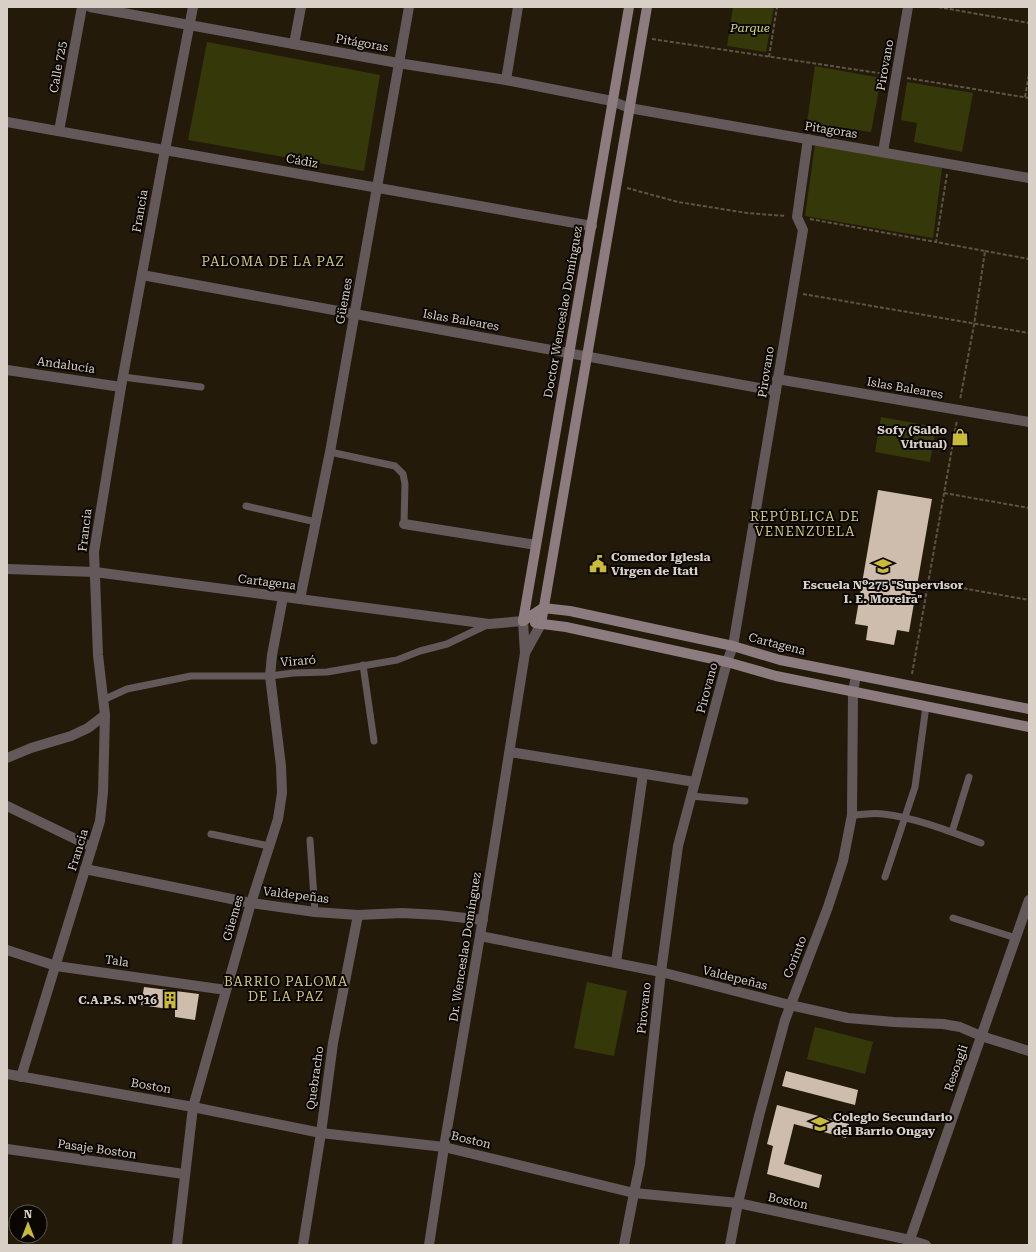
<svg xmlns="http://www.w3.org/2000/svg" width="1036" height="1252" font-family="'Roboto Serif',serif">
	<style>
		.green { fill: #35390a }
		.building { fill: #cebdac }
		.lines { fill: none; stroke-linecap: round; stroke-linejoin: round }
		.path { stroke: #5d5446; stroke-width: 2; stroke-dasharray: 4 2; stroke-linecap: butt }
		.service { stroke: #63595b; stroke-width: 7 }
		.minor { stroke: #63595b; stroke-width: 10 }
		.tertiary { stroke: #63595b; stroke-width: 10 }
		.secondary { stroke: #8d7c7f; stroke-width: 10 }
		.labels { text-anchor: middle; stroke-width: 4; stroke-linejoin: round; paint-order: stroke }
		.park-label { font-size: 12px; font-style: italic; fill: #d0db7f; stroke: #0a0602 }
		.street-label { font-size: 12px; fill: #d8d0c7; stroke: #0a0602 }
		.poi-label { font-size: 12px; font-weight: bold; fill: #d8d0c7; stroke: #0a0602; text-anchor: end }
		.neighbourhood-label { font-size: 13px; letter-spacing: 1px; fill: #d1c879; stroke: #0a0602 }
	</style>
	<rect width="100%" height="100%" fill="#241a0a"/>
	<g class="green">
		<path d="M733 7H774L766 52 727 46Z"/>
		<path d="M207 42 380 75 364 171 188 140Z"/>
		<path d="M815 66 881 78 871 132 807 123Z"/>
		<path d="M907 82 973 93 962 152 914 142 917 123 901 120Z"/>
		<path d="M815 144 942 168 933 238 805 216Z"/>
		<path d="M881 417 936 427 930 462 875 452Z"/>
		<path d="M587 982 627 991 614 1056 574 1048Z"/>
		<path d="M815 1027 873 1042 865 1074 807 1059Z"/>
	</g>
	<g class="building">
		<path d="M878 490 932 499 909 632 897 630 894 645 866 640 868 626 855 624Z"/>
		<path d="M144 987 199 994 195 1020 175 1017V1010L141 1005Z"/>
		<path d="M786 1071 858 1090 855 1105 782 1086Z"/>
		<path d="M777 1105 849 1124 846 1138 794 1124 784 1164 822 1175 819 1188 767 1174 773 1146 767 1144Z"/>
	</g>
	<g class="lines">
		<g class="path">
			<path d="M938 7 1029 23"/>
			<path d="M652 39 885 74"/>
			<path d="M769 57 777 7"/>
			<path d="M907 78 1029 98"/>
			<path d="M1025 97 1029 74"/>
			<path d="M947 174 936 242 985 251 974 325 960 400"/>
			<path d="M627 188 678 202 747 213 786 216"/>
			<path d="M810 219 936 242"/>
			<path d="M985 251 1029 259"/>
			<path d="M803 294 1029 333"/>
			<path d="M944 493 1029 508"/>
			<path d="M928 582 1029 600"/>
			<path d="M912 674 957 420"/>
		</g>
		<g class="service">
			<path d="M123 377 201 387"/>
			<path d="M330 452 395 466 403 474 405 484 404 524"/>
			<path d="M246 506 316 522"/>
			<path d="M363 665 374 741"/>
			<path d="M103 700 127 689 191 676H270L293 673 327 672 397 660 420 651 447 644 489 624"/>
			<path d="M691 796 745 801"/>
			<path d="M852 815C862 815 873 812 883 814 917 818 949 831 981 843"/>
			<path d="M952 832 969 777"/>
			<path d="M211 834 269 846"/>
			<path d="M310 840 315 912"/>
			<path d="M885 877 915 787 926 706"/>
			<path d="M953 918 1016 938"/>
		</g>
		<g class="minor">
			<path d="M90 7 398 63 506 80 612 101 629 108 1029 178"/>
			<path d="M294 44 301 7"/>
			<path d="M506 80 518 7"/>
			<path d="M7 122 592 226"/>
			<path d="M59 131 82 7"/>
			<path d="M883 152 908 7"/>
			<path d="M142 275 776 391"/>
			<path d="M7 370 121 387"/>
			<path d="M777 379 1029 422"/>
			<path d="M404 524 536 545"/>
			<path d="M300 599 330 452 409 7"/>
			<path d="M525 653 541 624"/>
			<path d="M510 752 695 782"/>
			<path d="M7 758 31 748 71 736 88 728 105 715"/>
			<path d="M7 806 92 847"/>
			<path d="M85 869 251 903 315 912 358 915 402 913 439 915 483 920"/>
			<path d="M480 936 661 972 790 1005 848 1018 894 1022 943 1024 960 1027 981 1036 1029 1051"/>
			<path d="M7 950 56 966 226 990"/>
			<path d="M616 962 643 774"/>
			<path d="M7 1074 193 1107 321 1133 444 1147 634 1193 738 1203 910 1240 926 1245"/>
			<path d="M21 1077 100 821 103 792 105 715 98 655 94 552 121 387 165 150 193 7"/>
			<path d="M7 1149 184 1174"/>
			<path d="M177 1245 193 1107 251 903 278 819 282 793 281 766 270 676 272 655 283 597"/>
			<path d="M303 1245 321 1133 333 1043 358 915"/>
			<path d="M429 1245 444 1147 480 936 525 653 523 621"/>
			<path d="M624 1245 634 1193 640 1164 661 972 678 846 727 662 733 646 803 230 797 217 808 139"/>
			<path d="M730 1245 738 1203 759 1116 785 1020 828 907 843 861 852 815 853 692 856 675"/>
			<path d="M908 1245 1029 900"/>
		</g>
		<path class="tertiary" d="M7 569 95 572 489 624 523 621"/>
		<g class="secondary">
			<path d="M523 621 629 7"/>
			<path d="M523 621 543 608 570 611 733 646 780 660 1029 709"/>
			<path d="M535 623 566 627 727 662 776 676 1029 727"/>
			<path d="M541 624 647 7"/>
		</g>
	</g>
	<defs>
		<g id="shop-bare" transform="scale(1.38)"><path d="M-5-2.5h2.3a2.7 3.5 0 0 1 5.4 0H5L5.5 6h-11ZM-1.5-2.5h3a1.5 2.3 0 0 0-3 0Z" fill="#c9ba3a" stroke="#0a0602" stroke-width="2.5" paint-order="stroke"/></g>
		<g id="civic-bare" transform="scale(1.38)"><path d="M-.6-6.5H3V-4.5H.6V-3L4-1V1h2V6H-6V1h2V-1L-.6-3ZM-1.2 2.5V6h2.4V2.5Z" fill="#c9ba3a" stroke="#0a0602" stroke-width="2.5" paint-order="stroke"/></g>
		<g id="school-bare" transform="scale(1.38)"><path d="M0-5L7-2L0 1L-7-2ZM-4 1L0 2.5L4 1V4Q0 6-4 4Z" fill="#c9ba3a" stroke="#0a0602" stroke-width="2.5" paint-order="stroke"/></g>
		<g id="building-bare" transform="scale(1.38)"><path d="M-4-6H4V6H1V3H-1V6H-4ZM-2.5-4.3h1.7v1.8h-1.7ZM.8-4.3h1.7v1.8H.8ZM-2.5-1h1.7V.8h-1.7ZM.8-1h1.7V.8H.8Z" fill="#c9ba3a" stroke="#0a0602" stroke-width="2.5" paint-order="stroke"/></g>
	</defs>
	<g fill-rule="evenodd">
		<use href="#shop-bare" x="960" y="437"/>
		<use href="#civic-bare" x="598" y="564"/>
		<use href="#school-bare" x="883" y="566"/>
		<use href="#building-bare" x="170" y="1000"/>
		<use href="#school-bare" x="820" y="1124"/>
	</g>
	<g class="labels">
		<g class="park-label">
			<text x="750" y="32">Parque</text>
		</g>
		<g class="street-label">
			<text transform="translate(362 43) rotate(10)" y="4">Pitágoras</text>
			<text transform="translate(885 65) rotate(-80)" y="4">Pirovano</text>
			<text transform="translate(58 67) rotate(-80)" y="4">Calle 725</text>
			<text transform="translate(831 130) rotate(9)" y="4">Pitagoras</text>
			<text transform="translate(302 161) rotate(10)" y="4">Cádiz</text>
			<text transform="translate(140 211) rotate(-80)" y="4">Francia</text>
			<text transform="translate(344 301) rotate(-80)" y="4">Güemes</text>
			<text transform="translate(563 312) rotate(-80)" y="4">Doctor Wenceslao Domínguez</text>
			<text transform="translate(461 320) rotate(10)" y="4">Islas Baleares</text>
			<text transform="translate(66 365) rotate(8)" y="4">Andalucía</text>
			<text transform="translate(766 372) rotate(-81)" y="4">Pirovano</text>
			<text transform="translate(905 388) rotate(10)" y="4">Islas Baleares</text>
			<text transform="translate(85 530) rotate(-83)" y="4">Francia</text>
			<text transform="translate(267 582) rotate(7)" y="4">Cartagena</text>
			<text transform="translate(777 644) rotate(14)" y="4">Cartagena</text>
			<text transform="translate(298 661) rotate(-4)" y="4">Viraró</text>
			<text transform="translate(707 688) rotate(-75)" y="4">Pirovano</text>
			<text transform="translate(78 850) rotate(-73)" y="4">Francia</text>
			<text transform="translate(296 895) rotate(7)" y="4">Valdepeñas</text>
			<text transform="translate(233 918) rotate(-74)" y="4">Güemes</text>
			<text transform="translate(465 947) rotate(-81)" y="4">Dr. Wenceslao Domínguez</text>
			<text transform="translate(795 957) rotate(-69)" y="4">Corinto</text>
			<text transform="translate(117 961) rotate(8)" y="4">Tala</text>
			<text transform="translate(735 978) rotate(14)" y="4">Valdepeñas</text>
			<text transform="translate(644 1008) rotate(-84)" y="4">Pirovano</text>
			<text transform="translate(956 1068) rotate(-71)" y="4">Resoagli</text>
			<text transform="translate(315 1078) rotate(-82)" y="4">Quebracho</text>
			<text transform="translate(151 1086) rotate(10)" y="4">Boston</text>
			<text transform="translate(471 1140) rotate(13)" y="4">Boston</text>
			<text transform="translate(97 1149) rotate(8)" y="4">Pasaje Boston</text>
			<text transform="translate(788 1201) rotate(12)" y="4">Boston</text>
		</g>
		<g class="poi-label">
			<text x="947" y="434">Sofy (Saldo<tspan x="947" dy="14">Virtual)</tspan></text>
			<text x="611" y="561" text-anchor="start">Comedor Iglesia<tspan x="611" dy="14">Virgen de Itati</tspan></text>
			<text x="883" y="589" text-anchor="middle">Escuela Nº275 "Supervisor<tspan x="883" dy="14">I. E. Moreira"</tspan></text>
			<text x="157" y="1004">C.A.P.S. Nº16</text>
			<text x="833" y="1121" text-anchor="start">Colegio Secundario<tspan x="833" dy="14">del Barrio Ongay</tspan></text>
		</g>
		<g class="neighbourhood-label">
			<text x="273" y="266">PALOMA DE LA PAZ</text>
			<text x="805" y="521">REPÚBLICA DE<tspan x="805" dy="15">VENENZUELA</tspan></text>
			<text x="286" y="986">BARRIO PALOMA<tspan x="286" dy="15">DE LA PAZ</tspan></text>
		</g>
	</g>
	<rect width="1036" height="1252" fill="none" stroke="#d8d0c7" stroke-width="16"/>
	<g transform="translate(28 1224)"><circle r="19" fill="#0a0602" stroke="#5c5751"/>
	<path d="M0-3L7 15L0 10L-7 15Z" fill="#c9ba3a"/>
	<text y="-6" font-size="11" font-weight="bold" text-anchor="middle" fill="#d8d0c7">N</text>
	</g>
</svg>
